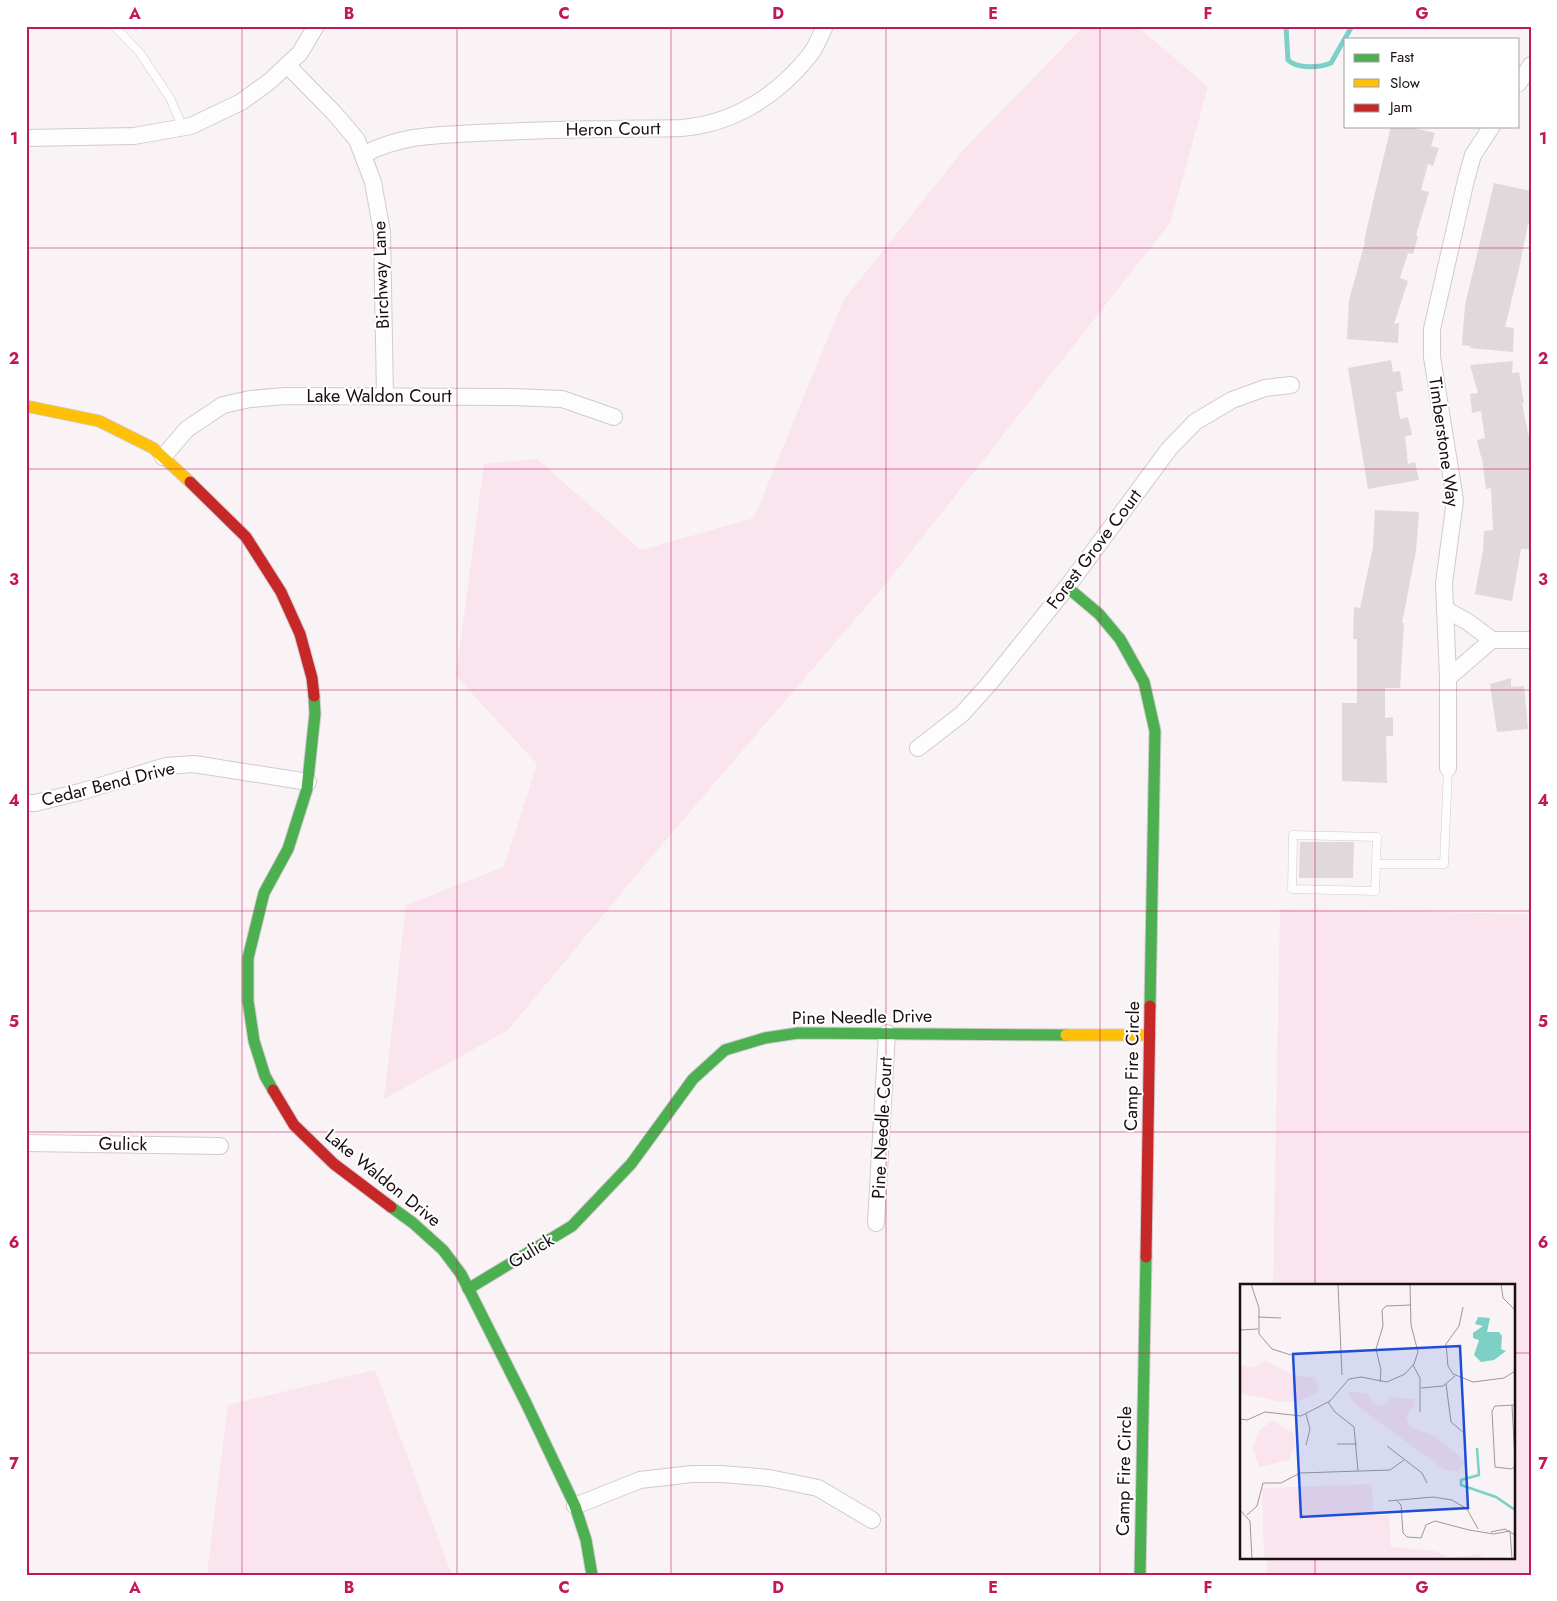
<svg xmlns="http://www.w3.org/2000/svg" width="1557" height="1601" font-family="Jost,sans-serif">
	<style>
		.green { fill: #fae4ee }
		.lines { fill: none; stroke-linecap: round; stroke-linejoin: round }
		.stream { stroke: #7cd0c6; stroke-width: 5 }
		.building { fill: #e1d8dc }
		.lane-casing { stroke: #d2cace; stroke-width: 9 }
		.street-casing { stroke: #d2cace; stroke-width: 18 }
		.fast-casing { stroke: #d2cace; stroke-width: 13 }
		.slow-casing { stroke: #d2cace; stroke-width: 13 }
		.jam-casing { stroke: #d2cace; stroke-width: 13 }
		.lane { stroke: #fefdfe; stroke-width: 8 }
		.street { stroke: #fefdfe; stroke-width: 16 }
		.fast { stroke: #4caf50; stroke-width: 11 }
		.slow { stroke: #ffc107; stroke-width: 11 }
		.jam { stroke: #c62828; stroke-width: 11 }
		.grid { fill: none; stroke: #c2185b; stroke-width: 1; stroke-opacity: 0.55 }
		.labels { text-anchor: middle; stroke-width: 4; stroke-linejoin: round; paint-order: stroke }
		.street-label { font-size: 18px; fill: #180e13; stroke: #fff }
		.inset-river { fill: none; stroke: #7cd0c6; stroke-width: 2.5 }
		.inset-road { fill: none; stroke: #9f979b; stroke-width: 1 }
		.view { fill: #1d4ed8; fill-opacity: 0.15; stroke: #1d4ed8; stroke-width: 2.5 }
		.inset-edge { fill: none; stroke: #180e13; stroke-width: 2.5 }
		.neatline { fill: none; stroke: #c2185b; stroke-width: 2 }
		.grid-label { font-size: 16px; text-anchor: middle; font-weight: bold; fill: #c2185b }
	</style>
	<rect width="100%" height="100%" fill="#f9f3f6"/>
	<g class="green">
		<path d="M1084 26H1137L1208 87 1170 223 888 581 653 855 508 1030 384 1099 406 905 504 867 537 764 456 676 484 464 537 459 641 550 754 518 843 301 965 148Z"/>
		<path d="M1280 909 1531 914V1575H1267V1557H1513V1285H1273Z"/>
		<path d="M375 1370 452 1575H207L228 1405Z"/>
	</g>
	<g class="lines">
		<path class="stream" d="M1286 26 1288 60C1297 69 1319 68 1331 63L1352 26"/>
	</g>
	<g class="building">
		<path d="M1391 126H1406L1435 133 1431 146 1439 148 1433 166 1428 164 1421 190 1429 192 1416 235 1418 236 1413 254 1408 253 1400 278 1408 281 1394 324 1399 323 1398 343 1347 339 1349 300 1365 242 1364 241 1374 197Z"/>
		<path d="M1494 183 1531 191V224H1528L1518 274 1505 327 1514 328 1513 352 1470 348V346L1462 345 1465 305Z"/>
		<path d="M1391 360 1393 372 1400 371 1403 391 1396 392 1400 419 1408 417 1412 435 1405 436 1408 464 1415 462 1419 480 1368 489 1348 368Z"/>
		<path d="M1513 361 1512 373 1519 372 1524 403H1522L1531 447V549H1521L1512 601 1475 594 1483 550 1484 531 1493 530 1491 488 1486 489 1482 457H1481L1477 440 1485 438 1481 411 1472 413 1470 394 1478 393 1470 365Z"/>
		<path d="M1375 510 1419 512 1416 551 1402 623H1404L1400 688H1385V718L1393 717V736H1386L1387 783 1342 781V703H1357V639H1353L1354 607 1360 608 1373 547Z"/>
		<path d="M1511 678V687L1524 686 1528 729 1497 732 1490 684Z"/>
		<path d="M1300 842H1354L1353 878H1299Z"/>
	</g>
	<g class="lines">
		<g class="lane-casing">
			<g id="lane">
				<path d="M114 26 140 53 170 98 183 128"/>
				<path d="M1376 864 1375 891 1292 889 1293 835 1377 837 1376 864H1444L1448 768"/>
			</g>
		</g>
		<g class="street-casing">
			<g id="street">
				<path d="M287 65 335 114 357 140 373 182 382 232 385 396"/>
				<path d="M1518 84 1531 65"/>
				<path d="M26 138 134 136 191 126 241 102 270 81 300 53 316 26"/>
				<path d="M363 155C400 135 436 135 477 133 521 131 565 129 609 129 633 128 657 129 681 128 733 124 777 96 809 56 816 48 820 36 825 26"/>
				<path d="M163 457 187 429 223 405 250 399 285 396 513 397 562 399 614 417"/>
				<path d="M1445 609 1468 622 1492 640"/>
				<path d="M1448 678 1492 640H1531"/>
				<path d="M918 748 962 714 989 684 1067 587 1169 449 1195 422 1232 400 1265 388 1291 385"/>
				<path d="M1448 768V678L1444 583 1455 500 1432 357V329L1466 180 1473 155 1492 126"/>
				<path d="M26 803H35L80 792 166 766 194 764 308 782"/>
				<path d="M26 1143 220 1146"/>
				<path d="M876 1223 887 1033"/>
				<path d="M575 1506 640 1480 692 1474H722L769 1478 818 1488 872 1520"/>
			</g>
		</g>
		<g class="fast-casing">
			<g id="fast">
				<path d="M1067 587 1099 614 1120 639 1144 682 1155 731 1150 1006"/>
				<path d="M273 1090 265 1076 254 1041 248 1001V958L264 893 288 849 307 789 315 714 314 696"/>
				<path d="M391 1207 413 1223 443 1250 461 1274 526 1403 575 1506 586 1540 592 1575"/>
				<path d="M468 1289 572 1226 631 1164 693 1079 725 1050 765 1038 798 1033 1066 1035"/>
				<path d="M1140 1575 1146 1257"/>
			</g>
		</g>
		<g class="slow-casing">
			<g id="slow">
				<path d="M26 406 99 421 153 448 190 482"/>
				<path d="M1066 1035H1150"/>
			</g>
		</g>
		<g class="jam-casing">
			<g id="jam">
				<path d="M190 482 246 537 281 592 300 634 312 678 314 696"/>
				<path d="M273 1090 294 1125 334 1164 391 1207"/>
				<path d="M1146 1257 1150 1006"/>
			</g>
		</g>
		<use href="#lane" class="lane"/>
		<use href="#street" class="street"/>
		<use href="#fast" class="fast"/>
		<use href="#slow" class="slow"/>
		<use href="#jam" class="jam"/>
	</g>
	<path class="grid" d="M242 26V1575M457 26V1575M671 26V1575M886 26V1575M1100 26V1575M1315 26V1285M26 248H1531M26 469H1531M26 690H1531M26 911H1531M26 1132H1531M26 1353H1241M1513 1353H1531M1315 1557V1575"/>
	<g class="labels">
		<g class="street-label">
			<text transform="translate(613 129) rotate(-1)" y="6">Heron Court</text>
			<text transform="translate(381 275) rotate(-92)" y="6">Birchway Lane</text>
			<text x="379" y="402">Lake Waldon Court</text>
			<text transform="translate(1444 442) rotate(82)" y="6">Timberstone Way</text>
			<text transform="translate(1094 549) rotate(-53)" y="6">Forest Grove Court</text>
			<text transform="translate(108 784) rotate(-14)" y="6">Cedar Bend Drive</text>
			<text transform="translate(862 1017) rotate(-1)" y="6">Pine Needle Drive</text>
			<text transform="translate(1132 1066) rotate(-89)" y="6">Camp Fire Circle</text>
			<text transform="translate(882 1128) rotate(-87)" y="6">Pine Needle Court</text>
			<text transform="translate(123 1144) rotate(1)" y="6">Gulick</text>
			<text transform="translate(383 1178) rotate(39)" y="6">Lake Waldon Drive</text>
			<text transform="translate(531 1251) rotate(-31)" y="6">Gulick</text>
			<text transform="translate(1124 1471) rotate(-89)" y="6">Camp Fire Circle</text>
		</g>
	</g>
	<g transform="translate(1240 1284)">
		<rect width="275" height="275" fill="#f9f3f6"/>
		<path d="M25 76 55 92 75 93 79 108 57 118H42L0 109V81L13 84ZM107 108 128 109 132 119 143 122 152 113 174 115 175 120 166 132 170 143 193 151 226 177 217 188 203 185 115 120ZM32 136 53 149 56 159 49 176 19 183 13 164 19 147ZM132 200 133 231H149L151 263 195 267 208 273 229 272 235 269 246 275H24L22 204Z" fill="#fae4ee"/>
		<path d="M238 33 250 34 247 48H259L262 52 261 65 266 67 254 76 241 78 234 71 239 56 233 54V49L243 42 235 40Z" fill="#7cd0c6"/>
		<path class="inset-river" d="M237 164 239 191 221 196V201L256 213 275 226"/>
		<path class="inset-road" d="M11 0 19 24V50L32 65 51 71M98 0 102 91M261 0 263 14 275 26M223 23 219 42 206 60 208 82 213 90 233 98 264 94 275 87M18 33 41 34M0 46 18 45M173 81 180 94V128M140 98 141 86 136 65 143 42 142 26 146 22 171 21M206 100 211 138 224 149M181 104 203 102 215 92M88 118 95 128 114 143 118 187M272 121 275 176M275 121 255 122 252 127 255 183 272 185 275 182M66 130 70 145 66 161M0 135 7 136 25 128 61 132 90 117 109 95 121 93 147 98 165 90 174 80 178 68 171 41 170 0M97 160H117M147 162 182 189 187 199M148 217 193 213 212 216 227 225 238 245M157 217 161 221 163 249 167 253 181 254 186 241 195 237 229 246 254 250 270 247M0 226 10 237 12 275M7 231 17 222 23 199H41L60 189 150 186 164 176M270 247 272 275M251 248 265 245 275 251"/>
		<path class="view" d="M220 62 228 224 61 233 53 70Z"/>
		<rect width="275" height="275" class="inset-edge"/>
	</g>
	<rect width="1557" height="1601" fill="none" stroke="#ffffff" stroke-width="55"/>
	<rect x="1344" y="38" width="175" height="90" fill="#ffffff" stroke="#a39fa1"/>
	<rect x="1354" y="54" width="25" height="8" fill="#4caf50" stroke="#a39fa1"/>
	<text x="1390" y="62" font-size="15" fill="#180e13">Fast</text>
	<rect x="1354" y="79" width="25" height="8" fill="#ffc107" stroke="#a39fa1"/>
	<text x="1390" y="88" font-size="15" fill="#180e13">Slow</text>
	<rect x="1354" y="104" width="25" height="8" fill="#c62828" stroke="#a39fa1"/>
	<text x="1390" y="112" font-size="15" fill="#180e13">Jam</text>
	<rect x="28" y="28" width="1502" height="1546" class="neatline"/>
	<g class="grid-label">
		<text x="135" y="19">A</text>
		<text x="349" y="19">B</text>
		<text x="564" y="19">C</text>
		<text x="778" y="19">D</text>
		<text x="993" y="19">E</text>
		<text x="1208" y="19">F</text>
		<text x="1422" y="19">G</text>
		<text x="14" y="144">1</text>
		<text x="1543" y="144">1</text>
		<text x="14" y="364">2</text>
		<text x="1543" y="364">2</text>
		<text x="14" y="585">3</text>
		<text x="1543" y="585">3</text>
		<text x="14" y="806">4</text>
		<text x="1543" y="806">4</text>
		<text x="14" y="1027">5</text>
		<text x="1543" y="1027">5</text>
		<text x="14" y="1248">6</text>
		<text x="1543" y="1248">6</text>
		<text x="14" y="1469">7</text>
		<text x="1543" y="1469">7</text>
		<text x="135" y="1593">A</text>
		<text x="349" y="1593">B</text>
		<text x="564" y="1593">C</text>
		<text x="778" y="1593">D</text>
		<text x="993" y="1593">E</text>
		<text x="1208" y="1593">F</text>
		<text x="1422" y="1593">G</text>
	</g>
</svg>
